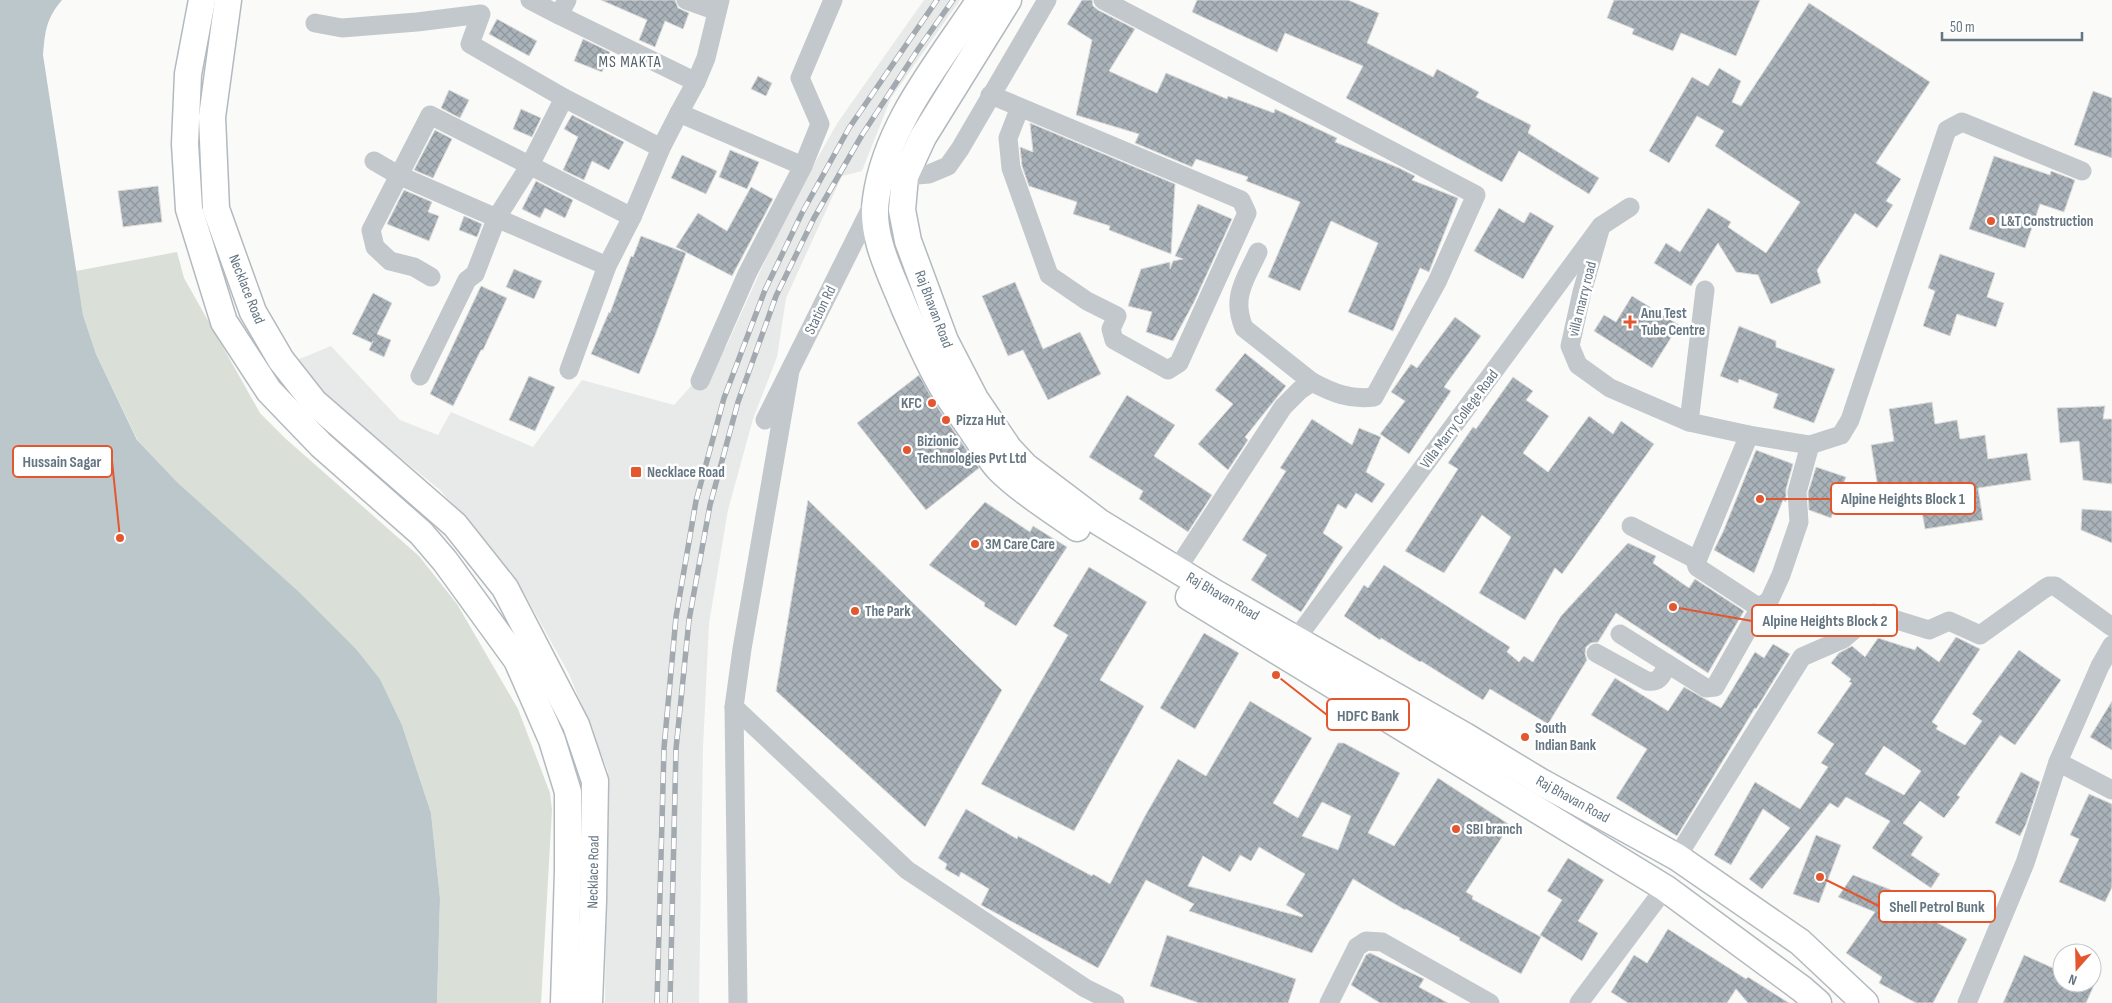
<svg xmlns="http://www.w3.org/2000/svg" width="2112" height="1003" font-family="'Sofia Sans Condensed',sans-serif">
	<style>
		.built { fill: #e8e9e9 }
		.green { fill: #dadfd7 }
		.water { fill: #bbc7cb }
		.building { fill: url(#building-cross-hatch); stroke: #dcdcda; fill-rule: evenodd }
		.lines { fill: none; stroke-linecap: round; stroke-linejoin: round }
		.secondary-casing { stroke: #b3babf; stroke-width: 29 }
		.street { stroke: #c3c8cc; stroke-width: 19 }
		.secondary { stroke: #fff; stroke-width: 26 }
		.rail-casing { stroke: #a2aab0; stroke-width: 5.5 }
		.rail { stroke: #fff; stroke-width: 4; stroke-dasharray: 11; stroke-linecap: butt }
		.poi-dot { fill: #e4572e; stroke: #fff; stroke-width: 2 }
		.labels { text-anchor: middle; stroke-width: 5; stroke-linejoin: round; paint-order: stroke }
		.poi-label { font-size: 15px; font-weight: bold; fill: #657683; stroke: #fff; text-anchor: start }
		.street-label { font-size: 15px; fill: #657683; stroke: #fff }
		.neighbourhood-label { font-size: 16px; letter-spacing: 1px; fill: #57646e; stroke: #fff }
		.leader { fill: none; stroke: #e4572e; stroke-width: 2 }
		.callout-dot { fill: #e4572e; stroke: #fff; stroke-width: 2 }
		.callout { fill: #fff; stroke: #e4572e; stroke-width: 2 }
		.callout-label { font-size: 16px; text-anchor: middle; font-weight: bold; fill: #657683 }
	</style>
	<defs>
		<pattern id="building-cross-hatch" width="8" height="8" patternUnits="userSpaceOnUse" patternTransform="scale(1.25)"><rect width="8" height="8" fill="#aab3b9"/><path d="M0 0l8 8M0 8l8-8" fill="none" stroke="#8e969c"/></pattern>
	</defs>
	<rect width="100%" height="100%" fill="#fafaf8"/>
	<path class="built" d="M924 0H960L891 98 862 171 842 176 786 298 777 357 753 419 728 510 709 623 703 748 699 1003H605L608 771 569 674 524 593 478 534 440 490 327 398 297 360 331 346 400 420 438 435 451 412 533 447 582 380 674 405 726 347 788 210 838 122Z"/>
	<path class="green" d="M177 252 184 278 260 413 286 439 419 556 457 604 518 709 550 793 552 810 541 1003H437L440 898 431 813 402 725 380 679 357 650 178 483 138 441 96 354 83 315 76 271Z"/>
	<path class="water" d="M0 0H62C46 19 45 31 43 55L83 315 96 354 137 440 178 483 300 593 357 650 380 679 402 725 431 813 440 898 437 1003H0Z"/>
	<g class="building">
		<path d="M601 0H675L678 8 689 13 683 29 665 21 655 47 639 40 647 20Z"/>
		<path d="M1082 0H1092L1093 6 1098 10 1135 29 1109 71 1157 93 1166 73 1227 99 1228 96 1274 113 1275 109 1337 138 1335 142 1399 168 1415 176 1412 180 1458 198 1429 272 1420 268 1393 331 1348 312 1378 243 1331 221 1300 291 1268 277 1300 202 1246 181 1248 177 1196 159 1192 167 1135 143 1139 134 1076 115 1092 40 1067 24Z"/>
		<path d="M1197 0H1348L1379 13 1367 43 1433 77 1437 69 1479 92 1476 97 1531 125 1528 133 1599 178 1589 194 1519 151 1502 182 1346 98 1363 66 1285 33 1277 52 1192 12Z"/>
		<path d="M1614 0H1760L1736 56 1681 33 1673 51 1632 34 1634 29 1607 18Z"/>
		<path d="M1809 3 1930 82 1876 163 1901 179 1886 201 1893 205 1877 228 1855 213 1817 270 1821 283 1771 304 1758 275 1736 272 1718 243 1691 286 1654 263 1666 243 1680 252 1708 208 1731 222 1728 227 1766 253 1800 202 1715 146 1724 131 1697 116 1669 163 1649 151 1692 77 1708 86 1719 68 1741 81 1732 102 1741 106Z"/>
		<path d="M497 19 537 41 529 56 489 34Z"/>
		<path d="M583 39 610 52 602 72 574 61Z"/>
		<path d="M758 76 772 83 766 96 751 89Z"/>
		<path d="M449 90 469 100 460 118 441 108Z"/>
		<path d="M2093 91 2112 98V158L2074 145Z"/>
		<path d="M521 109 541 118 532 137 513 129Z"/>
		<path d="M572 115 624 142 609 170 592 161 584 180 563 170 578 137 564 129Z"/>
		<path d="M1030 123 1175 184 1171 254 1109 230 1110 226 1073 214 1077 202 1029 186 1022 166 1020 147 1033 152Z"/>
		<path d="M435 130 452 139 433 178 414 170Z"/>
		<path d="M730 150 759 162 747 189 719 177Z"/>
		<path d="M682 155 717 171 706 194 671 178Z"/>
		<path d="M1994 156 2050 175 2051 171 2075 180 2064 212 2040 204 2025 248 1969 229Z"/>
		<path d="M536 181 573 200 565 218 545 208 540 218 522 209Z"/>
		<path d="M158 186 162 222 123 227 118 191Z"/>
		<path d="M751 187 773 199 732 276 676 247 698 213 727 231Z"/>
		<path d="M404 190 432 202 428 212 439 216 429 241 387 224Z"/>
		<path d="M1198 204 1232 219 1194 302 1173 341 1146 332 1152 312 1128 306 1141 269 1170 262V269L1173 261 1183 259 1175 256Z"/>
		<path d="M1499 208 1524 223 1530 212 1554 226 1523 279 1474 251Z"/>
		<path d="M464 216 482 224 477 237 459 230Z"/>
		<path d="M641 236 686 253 656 333 639 374 591 354 609 312 610 313 631 256 633 257Z"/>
		<path d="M1940 254 1995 273 1987 297 2004 303 1996 327 1957 314 1950 336 1923 326 1935 291 1928 288Z"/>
		<path d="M514 269 542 281 534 299 506 287Z"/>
		<path d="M1015 282 1043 349 1080 332 1101 374 1048 400 1023 350 1008 356 982 296Z"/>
		<path d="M481 286 507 298 483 350H481L453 406 430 394Z"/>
		<path d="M373 293 392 303 377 334 391 340 384 357 369 350 373 341 372 343 352 334Z"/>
		<path d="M1632 296 1679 325 1652 368 1594 331 1604 315 1616 322Z"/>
		<path d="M1455 317 1481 336 1444 387 1451 391 1409 454 1380 434 1405 401 1391 392 1411 364 1417 368Z"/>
		<path d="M1739 326 1776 341V347L1835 369 1814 423 1773 408 1778 394 1739 379 1738 383 1720 376Z"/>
		<path d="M1245 353 1286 386 1245 437 1248 440 1228 470 1198 444 1233 404 1215 390Z"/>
		<path d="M919 375 934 402 979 468 926 510 857 423Z"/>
		<path d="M529 376 555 387 535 431 509 420Z"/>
		<path d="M1513 377 1533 391 1526 400 1549 416 1523 453 1548 472 1589 416 1613 434 1621 421 1654 444 1562 574 1555 568 1525 620 1479 593 1511 537 1482 515 1444 573 1405 551 1458 469 1448 463 1473 427 1476 429Z"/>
		<path d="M1127 395 1175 425 1154 456 1212 495 1188 532 1139 499 1143 491 1089 457Z"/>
		<path d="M1932 402 1935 424 1957 420 1960 439 1985 435 1988 459 2027 453 2031 480 1978 488 1983 520 1925 529 1921 506 1882 513 1871 445 1894 441 1889 409Z"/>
		<path d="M2105 406 2103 419H2112V484L2083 480 2079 441 2060 443 2057 408Z"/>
		<path d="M1312 419 1352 445 1359 428 1381 437 1366 472 1385 484 1372 503 1356 493 1346 509 1338 504 1323 533 1343 547 1301 612 1251 580 1267 555 1242 540 1286 471 1280 468Z"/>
		<path d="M1756 450 1793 464 1786 489V502L1783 500 1754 573 1714 550 1723 532Z"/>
		<path d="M1816 467 1846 477 1831 518 1809 510 1808 493Z"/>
		<path d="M808 500 1002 690 925 827 776 691Z"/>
		<path d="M985 502 1030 532 1033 526 1067 547 1016 626 984 606 985 603 929 565Z"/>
		<path d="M2082 509 2112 511V543L2081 530Z"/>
		<path d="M1628 543 1656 556 1653 563 1689 588 1695 579 1744 611 1708 673 1616 613 1598 642 1591 643 1586 647 1585 654 1587 660 1548 724 1490 689 1483 700 1421 661 1420 662 1381 638 1380 640 1344 616 1364 585 1368 588 1384 565 1510 647 1507 652 1519 662 1524 656 1533 662 1561 616Z"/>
		<path d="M1089 567 1147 602 1100 680 1144 706 1074 831 981 784 1068 635 1053 626Z"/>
		<path d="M1204 633 1239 653 1195 729 1160 708Z"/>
		<path d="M1956 637 1980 649 1932 722 1938 726 1936 729 1965 745 1982 721 1972 714 2019 650 2061 680 2015 745 2000 735 1957 795 1960 797 1944 818 1920 801 1903 823 1923 837 1911 855 1940 874 1931 888 1872 848 1890 821 1846 797 1838 808 1830 803 1762 889 1749 879 1790 828 1763 809 1731 865 1714 855 1755 782 1800 809 1828 767 1821 763 1834 744 1817 733 1852 683 1849 682 1851 679 1831 663 1839 653 1852 646 1865 657 1878 638 1915 650 1917 646 1939 662ZM1884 746 1921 771 1904 795 1865 774Z"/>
		<path d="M1773 644 1790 654 1756 709 1755 708 1677 836 1616 798 1647 749 1591 715 1615 678 1668 711 1684 687 1721 708 1755 652 1764 658Z"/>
		<path d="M1250 701 1312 738 1273 803 1298 818 1338 743H1344L1400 773 1368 833 1394 846 1438 778 1510 825 1466 892 1473 896 1472 899 1541 937 1521 974 1459 940 1460 938 1406 909 1405 910 1353 879 1312 953 1189 911 1194 904 1146 880 1098 968 981 905 989 889 961 872 959 877 945 869 947 864 938 858 966 809 1017 839 1018 836 1092 876 1093 874 1110 884 1145 816 1178 759 1206 776ZM1322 802 1351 816 1338 850 1302 836ZM1259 847 1305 874 1286 905 1303 915 1302 917 1188 886 1203 856 1230 872 1240 855 1251 861Z"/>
		<path d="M2112 701V750L2090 737Z"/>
		<path d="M2021 772 2040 782 2026 824 2020 836 1995 823Z"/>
		<path d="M2089 794 2112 804V887L2105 902 2059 882 2079 839 2070 835Z"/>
		<path d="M1816 835 1841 845 1819 903 1793 894Z"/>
		<path d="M1568 858 1604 880 1578 921 1598 933 1582 961 1540 935 1562 900 1547 891Z"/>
		<path d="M1853 875 1922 902 1916 911 1967 939 1933 1003H1916L1879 983 1882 977 1846 953 1875 912 1838 897Z"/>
		<path d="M1668 929 1746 979 1748 977 1789 1003H1748L1736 989 1727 1003H1628L1611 992 1634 955 1647 963Z"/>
		<path d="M1167 935 1296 979 1288 1003H1199L1150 986Z"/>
		<path d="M1370 953 1424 979 1419 987 1448 1003H1380L1351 985 1366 955Z"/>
		<path d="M2024 955 2062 972V983H2095L2086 1003H2003Z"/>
	</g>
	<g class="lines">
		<g class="secondary-casing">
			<g id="secondary">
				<path d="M202 0 188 74 185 144 189 209 224 322 269 391 321 445 421 533 445 561 517 660 552 740 568 792V871L564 1003"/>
				<path d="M228 0 212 117 216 209 253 312 281 360 314 402 455 525 505 588 576 725 595 781 593 901 589 1003"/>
				<path d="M980 0C940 61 886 124 876 199 870 236 891 274 904 307 916 334 928 363 943 388 953 404 965 420 975 435 983 446 990 460 999 469 1021 491 1052 510 1077 528"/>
				<path d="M1008 0 923 137 905 176 902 210 908 241 945 341 975 399 1009 449 1025 466 1099 522 1215 593 1465 736 1541 782 1677 857 1800 942 1865 1003"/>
				<path d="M1189 597 1665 888 1802 989 1818 1003"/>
			</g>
		</g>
		<g class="street">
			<path d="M530 0 559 15 567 0"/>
			<path d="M686 0 717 11"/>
			<path d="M1103 0 1476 195 1437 282 1374 397C1350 400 1333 393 1312 382L1300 390 1283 407 1177 569"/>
			<path d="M559 15 696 82 706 58 720 0"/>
			<path d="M315 23 342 28 417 22 481 14 470 44 564 98 530 165 497 217 475 274 467 280 420 376"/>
			<path d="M696 82 679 113 803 166 820 124 800 78 833 0"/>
			<path d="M990 95 1003 100 1241 200 1247 213 1179 363 1168 370 1114 340 1111 329 1117 316 1087 301 1049 275 1011 168 1008 138 1020 107"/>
			<path d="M564 98 661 148"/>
			<path d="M374 161 398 175 607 266"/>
			<path d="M896 183 905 176 929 174 948 166 960 149 1047 0"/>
			<path d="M1601 226 1582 292 1570 346 1578 365 1610 388 1689 422 1749 435 1810 445 1841 435 1850 420 1947 130 1962 122 2082 171"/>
			<path d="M1258 252C1245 280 1231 297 1244 328L1312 382"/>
			<path d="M431 277 414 267 390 261 375 247 371 230 430 115 632 217"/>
			<path d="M569 370 607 266 632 217 661 148 679 113"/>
			<path d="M700 381 747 274 803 166"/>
			<path d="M765 420 874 202"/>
			<path d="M1689 422 1705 290"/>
			<path d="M1631 526 1697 560"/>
			<path d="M1757 608 1769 601 1781 575 1799 522 1797 492 1810 445"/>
			<path d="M1620 634 1706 688 1715 687 1757 613 1755 605 1697 567 1696 563 1749 435"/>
			<path d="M1296 639 1601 226 1630 207"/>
			<path d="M1596 653 1647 681C1660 683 1662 675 1668 664"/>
			<path d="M734 707 907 870 1085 988 1115 1003"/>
			<path d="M2058 762 2112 790"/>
			<path d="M1677 857 1802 657 1843 639 1874 613 1929 630 1949 621 1980 635 2044 589 2049 586H2055L2112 627"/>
			<path d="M738 1003 734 707 742 649 790 371"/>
			<path d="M1329 1003 1357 947 1366 941 1382 942 1490 1003"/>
			<path d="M1579 1003 1665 888"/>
			<path d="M1967 1003 2025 863 2058 762 2100 666 2112 645"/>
		</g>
		<use href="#secondary" class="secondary"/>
		<g class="rail-casing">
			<g id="rail">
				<path d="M657 1003 664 748 676 617 696 501 724 398 765 290 802 213 849 128 937 0"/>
				<path d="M670 1003 676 749 689 620 710 505 738 402 776 296 814 218 862 135 919 48 953 0"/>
			</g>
		</g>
		<use href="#rail" class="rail"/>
	</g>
	<g class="poi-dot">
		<circle cx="1991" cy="221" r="5"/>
		<path d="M1627.5 314.5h5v5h5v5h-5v5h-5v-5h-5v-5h5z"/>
		<circle cx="932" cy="403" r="5"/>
		<circle cx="946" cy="420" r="5"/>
		<circle cx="907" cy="450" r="5"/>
		<rect x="630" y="466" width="12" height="12" rx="2.5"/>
		<circle cx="975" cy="544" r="5"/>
		<circle cx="855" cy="611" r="5"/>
		<circle cx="1525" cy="737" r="5"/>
		<circle cx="1456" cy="829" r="5"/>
	</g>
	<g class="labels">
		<g class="poi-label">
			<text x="2001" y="226">L&amp;T Construction</text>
			<text x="1641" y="318">Anu Test<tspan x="1641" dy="17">Tube Centre</tspan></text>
			<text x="922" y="408" text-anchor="end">KFC</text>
			<text x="956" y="425">Pizza Hut</text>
			<text x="917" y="446">Bizionic<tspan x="917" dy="17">Technologies Pvt Ltd</tspan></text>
			<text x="647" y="477">Necklace Road</text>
			<text x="985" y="549">3M Care Care</text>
			<text x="865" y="616">The Park</text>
			<text x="1535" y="733">South<tspan x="1535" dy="17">Indian Bank</tspan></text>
			<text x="1466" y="834">SBI branch</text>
		</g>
		<g class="street-label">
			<text transform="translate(247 289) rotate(68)" y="5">Necklace Road</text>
			<text transform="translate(1582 299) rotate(-76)" y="5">villa marry road</text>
			<text transform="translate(934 309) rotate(69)" y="5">Raj Bhavan Road</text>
			<text transform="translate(820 310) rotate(-64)" y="5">Station Rd</text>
			<text transform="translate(1459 419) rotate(-53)" y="5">Villa Marry College Road</text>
			<text transform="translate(1223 596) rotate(30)" y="5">Raj Bhavan Road</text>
			<text transform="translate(1573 799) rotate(29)" y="5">Raj Bhavan Road</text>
			<text transform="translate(593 872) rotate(-89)" y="5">Necklace Road</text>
		</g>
		<g class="neighbourhood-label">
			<text x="630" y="67">MS MAKTA</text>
		</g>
	</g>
	<path class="leader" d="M120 538L112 461M1760 499L1831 499M1673 607L1752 621M1276 675L1327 715M1820 877L1879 906"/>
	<g class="callout-dot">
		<circle cx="120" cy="538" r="5"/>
		<circle cx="1760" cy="499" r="5"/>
		<circle cx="1673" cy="607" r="5"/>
		<circle cx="1276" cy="675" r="5"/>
		<circle cx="1820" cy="877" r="5"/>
	</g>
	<g class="callout">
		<rect x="13" y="446" width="99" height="31" rx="5"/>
		<rect x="1831" y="483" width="144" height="31" rx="5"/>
		<rect x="1752" y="605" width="145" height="31" rx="5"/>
		<rect x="1327" y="699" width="82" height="31" rx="5"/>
		<rect x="1879" y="891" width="116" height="31" rx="5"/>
	</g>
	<g class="callout-label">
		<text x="62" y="467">Hussain Sagar</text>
		<text x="1903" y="504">Alpine Heights Block 1</text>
		<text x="1825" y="626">Alpine Heights Block 2</text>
		<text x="1368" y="721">HDFC Bank</text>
		<text x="1937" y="912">Shell Petrol Bunk</text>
	</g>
	<g transform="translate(2077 968) rotate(200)"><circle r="24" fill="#ffffff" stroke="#c1c8cd"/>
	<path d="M0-4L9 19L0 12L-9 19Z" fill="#e4572e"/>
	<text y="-8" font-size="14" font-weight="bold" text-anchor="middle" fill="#657683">N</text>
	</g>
	<path d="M1942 32v8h140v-8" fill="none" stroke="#657683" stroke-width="2.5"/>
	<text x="1950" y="32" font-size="15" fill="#657683" stroke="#ffffff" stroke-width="4" paint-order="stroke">50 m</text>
</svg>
